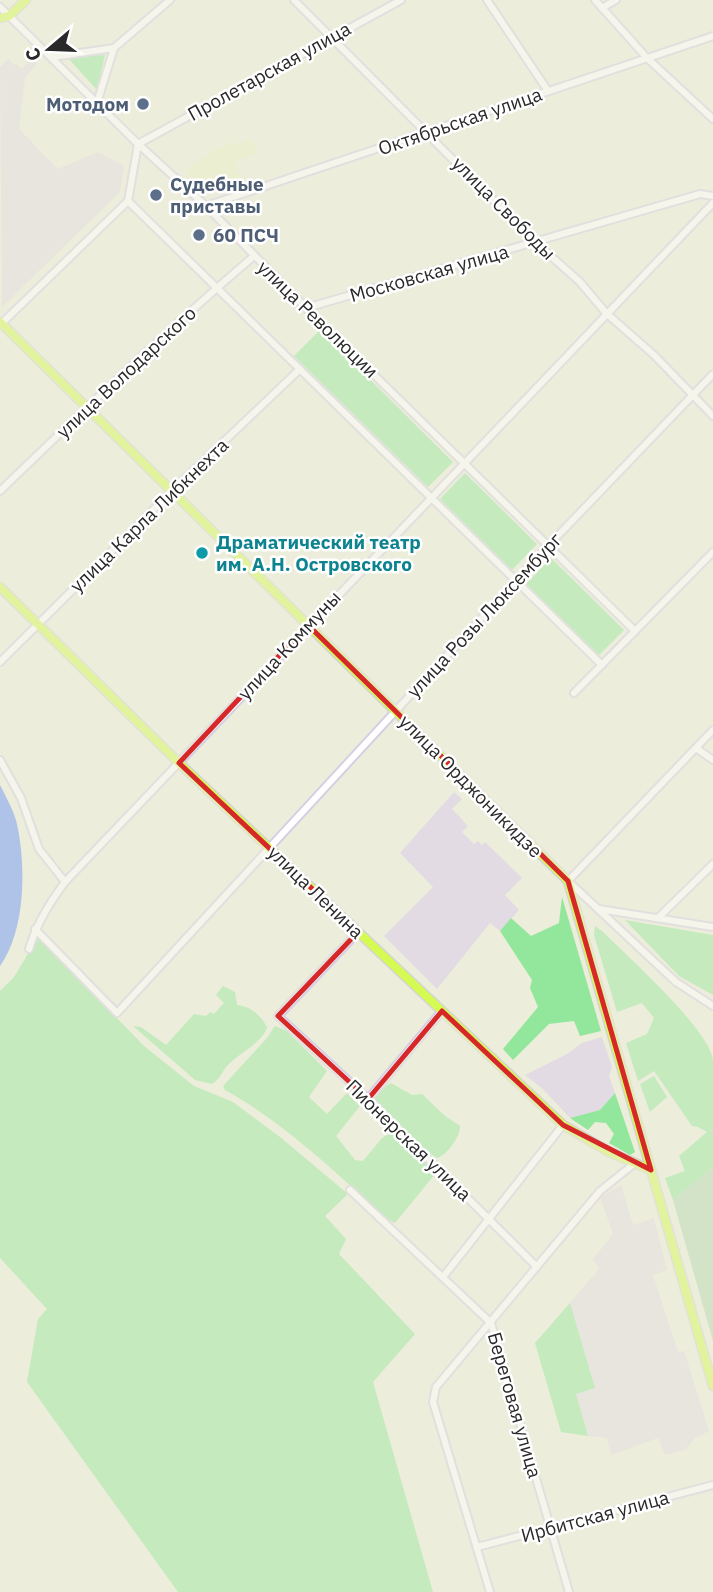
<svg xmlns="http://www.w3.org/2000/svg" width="713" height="1592" font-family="'IBM Plex Sans',sans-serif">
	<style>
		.industrial { fill: #e2dbe4 }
		.education { fill: #ebf0c8 }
		.green { fill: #92e79c }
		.cemetery { fill: #b1d8b0 }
		.water { fill: #658ef6 }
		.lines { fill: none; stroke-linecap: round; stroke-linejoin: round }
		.minor-casing { stroke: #d5cfe4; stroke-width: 10 }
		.major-casing { stroke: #d4d4d4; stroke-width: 11 }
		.minor { stroke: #fff; stroke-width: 6 }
		.major { stroke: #d5fa52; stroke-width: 8 }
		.marked { fill: none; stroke: #d62828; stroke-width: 5; stroke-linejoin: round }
		.service-dot { fill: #5c6f8a; stroke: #fff; stroke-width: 2.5 }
		.culture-dot { fill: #0f9aa8; stroke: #fff; stroke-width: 2.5 }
		.labels { text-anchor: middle; stroke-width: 5; stroke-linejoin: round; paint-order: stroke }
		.street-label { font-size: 19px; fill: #292929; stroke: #fff }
		.service-label { font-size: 19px; font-weight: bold; fill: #4e5e75; stroke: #fff; text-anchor: start }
		.culture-label { font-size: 19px; font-weight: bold; fill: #0d838f; stroke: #fff; text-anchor: start }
	</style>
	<rect width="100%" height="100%" fill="#ecedda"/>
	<g class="industrial">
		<path d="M10 58 9 60 15 65 16 64 22 69 32 58 37 63 25 78 19 129 58 169 98 152 124 166 120 192 2 307 0 67Z"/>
		<path d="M454 792 462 799 452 809 468 826 462 832 474 844 478 841 482 845 485 842 522 878 505 895 519 910 500 931 490 923 437 989 384 936 433 887 400 853Z"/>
		<path d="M602 1037 612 1067 609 1076 615 1093 600 1110 570 1118 543 1089 525 1075 567 1054 582 1043Z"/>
		<path d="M621 1185 633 1225 654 1218 667 1270 653 1275 678 1352 684 1351 709 1431 695 1438 685 1450 665 1455 658 1438 611 1455 607 1438 588 1436 575 1394 595 1388 570 1303 599 1269 593 1259 613 1234 600 1197Z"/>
	</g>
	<path class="education" d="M251 139 258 153 235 161 241 179 202 193 185 171 216 148Z"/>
	<g class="green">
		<path d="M105 55 97 90 67 57Z"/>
		<path d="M320 330 453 462 428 487 294 356Z"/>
		<path d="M465 473 537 544 512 570 440 499Z"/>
		<path d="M551 558 624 630 599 655 526 584Z"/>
		<path d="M562 897 601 1031 580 1036 574 1021 549 1024 513 1060 503 1049 538 1007 530 988 532 980 500 931 511 918 531 936 559 923Z"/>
		<path d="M625 920 713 935V995L679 976Z"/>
		<path d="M595 926 602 931C627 956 709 1029 713 1060 713 1091 713 1134 713 1167L673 1200 665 1178 685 1171 679 1156 707 1132 698 1127 692 1126 654 1071 638 1081 626 1043 647 1034 654 1018 642 1003 617 1012 594 935Z"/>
		<path d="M37 939H40L144 1046 194 1086 233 1102 280 1137 348 1194 325 1216 346 1239 339 1254 415 1334 373 1382 433 1592H178L27 1382 38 1319 47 1309 0 1258V991L14 977Z"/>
		<path d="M223 986 235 992 237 1005C252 1007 260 1015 267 1027 264 1042 237 1054 226 1067 221 1074 220 1079 212 1084L195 1080 133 1026 141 1027 166 1045 194 1014 206 1016 210 1012 214 1014 224 1003 216 995Z"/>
		<path d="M275 1026 287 1031 327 1071 309 1097 327 1114 347 1093 360 1106 336 1136 355 1160 363 1161 382 1138 392 1132 436 1173 395 1223 387 1219C335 1172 286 1124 225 1090L223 1086 267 1038Z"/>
		<path d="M654 1076 667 1097 650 1112 640 1084Z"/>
		<path d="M391 1083 412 1095 422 1094 445 1116 460 1126C460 1137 447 1155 437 1158L424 1150 376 1103 374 1098 377 1092Z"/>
		<path d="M615 1093 635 1152 630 1155 609 1143 614 1134 606 1123 595 1122 588 1130 570 1118 600 1110Z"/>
		<path d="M570 1303 595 1388 576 1394 588 1436 561 1432 535 1343Z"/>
	</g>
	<path class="cemetery" d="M713 1167V1341L673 1200Z"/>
	<path class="water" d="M0 785C6 797 14 811 17 824 26 866 26 930 0 966Z"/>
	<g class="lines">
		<g class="minor-casing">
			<g id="minor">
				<path d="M294 0 535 242 580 282 606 313 654 355 713 416"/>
				<path d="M487 0 548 91"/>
				<path d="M595 0 647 58 713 119"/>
				<path d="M0 7 138 144 206 206 306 308 635 631"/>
				<path d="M602 8 616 0"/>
				<path d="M52 57 114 48 170 0"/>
				<path d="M97 103 114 48"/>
				<path d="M138 144 401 0"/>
				<path d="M128 201 602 665"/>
				<path d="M206 206 713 36"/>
				<path d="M306 308 700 194 713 196"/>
				<path d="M0 325 128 201 138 144"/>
				<path d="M0 491C83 411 166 331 254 256"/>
				<path d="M0 662 172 491 300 369"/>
				<path d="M574 693 713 552"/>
				<path d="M713 730 568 881 676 982 713 1006"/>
				<path d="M696 748 713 760"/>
				<path d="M0 760 21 798 39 849 65 882"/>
				<path d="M599 909 713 927"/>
				<path d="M658 918 713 864"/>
				<path d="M35 929 117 1013 547 547 713 374"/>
				<path d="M358 932 278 1016 368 1099 537 1267"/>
				<path d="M29 949C37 923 49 904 65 882L713 203"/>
				<path d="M368 1099 442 1011"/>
				<path d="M350 1190 491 1323 569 1592"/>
				<path d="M443 1277 563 1125"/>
				<path d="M477 1547 713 1485"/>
				<path d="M490 1592 433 1402 436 1387 600 1191 635 1163"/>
			</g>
		</g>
		<g class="major-casing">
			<g id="major">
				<path d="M0 18 9 16 26 0"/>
				<path d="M0 322 568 881 713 1386"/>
				<path d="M0 587 179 763 563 1125 609 1152 651 1170"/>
			</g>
		</g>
		<use href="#minor" class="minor"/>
		<use href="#major" class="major"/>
	</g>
	<path d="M0 0H713V1592H0ZM308 625 568 881 651 1170 563 1125 442 1011 368 1099 278 1016 358 932 179 763Z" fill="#ecedda" fill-opacity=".55" fill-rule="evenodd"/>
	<path class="marked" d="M308 625 568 881 651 1170 563 1125 442 1011 368 1099 278 1016 358 932 179 763Z"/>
	<g class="service-dot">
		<circle cx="143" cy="104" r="7"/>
		<circle cx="156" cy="195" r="7"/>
		<circle cx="199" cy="235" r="7"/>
	</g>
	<circle class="culture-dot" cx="202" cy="553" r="7"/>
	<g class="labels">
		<g class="street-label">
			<text transform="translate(269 71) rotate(-29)" y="7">Пролетарская улица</text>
			<text transform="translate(460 121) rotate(-19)" y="7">Октябрьская улица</text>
			<text transform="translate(504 208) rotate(45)" y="7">улица Свободы</text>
			<text transform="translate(429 273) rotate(-16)" y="7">Московская улица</text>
			<text transform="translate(318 319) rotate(44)" y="7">улица Революции</text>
			<text transform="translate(126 372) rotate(-43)" y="7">улица Володарского</text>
			<text transform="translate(149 515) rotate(-44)" y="7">улица Карла Либкнехта</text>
			<text transform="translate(484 615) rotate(-47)" y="7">улица Розы Люксембург</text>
			<text transform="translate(289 645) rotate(-47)" y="7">улица Коммуны</text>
			<text transform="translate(471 786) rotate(45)" y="7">улица Орджоникидзе</text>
			<text transform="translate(316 892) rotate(44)" y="7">улица Ленина</text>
			<text transform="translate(409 1140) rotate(44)" y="7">Пионерская улица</text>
			<text transform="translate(515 1405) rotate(74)" y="7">Береговая улица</text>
			<text transform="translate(595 1516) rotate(-15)" y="7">Ирбитская улица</text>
		</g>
		<g class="service-label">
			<text x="129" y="111" text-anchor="end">Мотодом</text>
			<text x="170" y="191">Судебные<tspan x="170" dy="22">приставы</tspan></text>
			<text x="213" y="242">60 ПСЧ</text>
		</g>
		<g class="culture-label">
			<text x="216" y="549">Драматический театр<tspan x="216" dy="22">им. А.Н. Островского</tspan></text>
		</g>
	</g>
	<g transform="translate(49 49) rotate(251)" stroke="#ffffff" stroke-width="5" paint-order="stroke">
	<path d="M0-5L12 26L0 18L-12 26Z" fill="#292929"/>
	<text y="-10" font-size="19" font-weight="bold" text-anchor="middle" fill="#292929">С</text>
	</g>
</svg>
